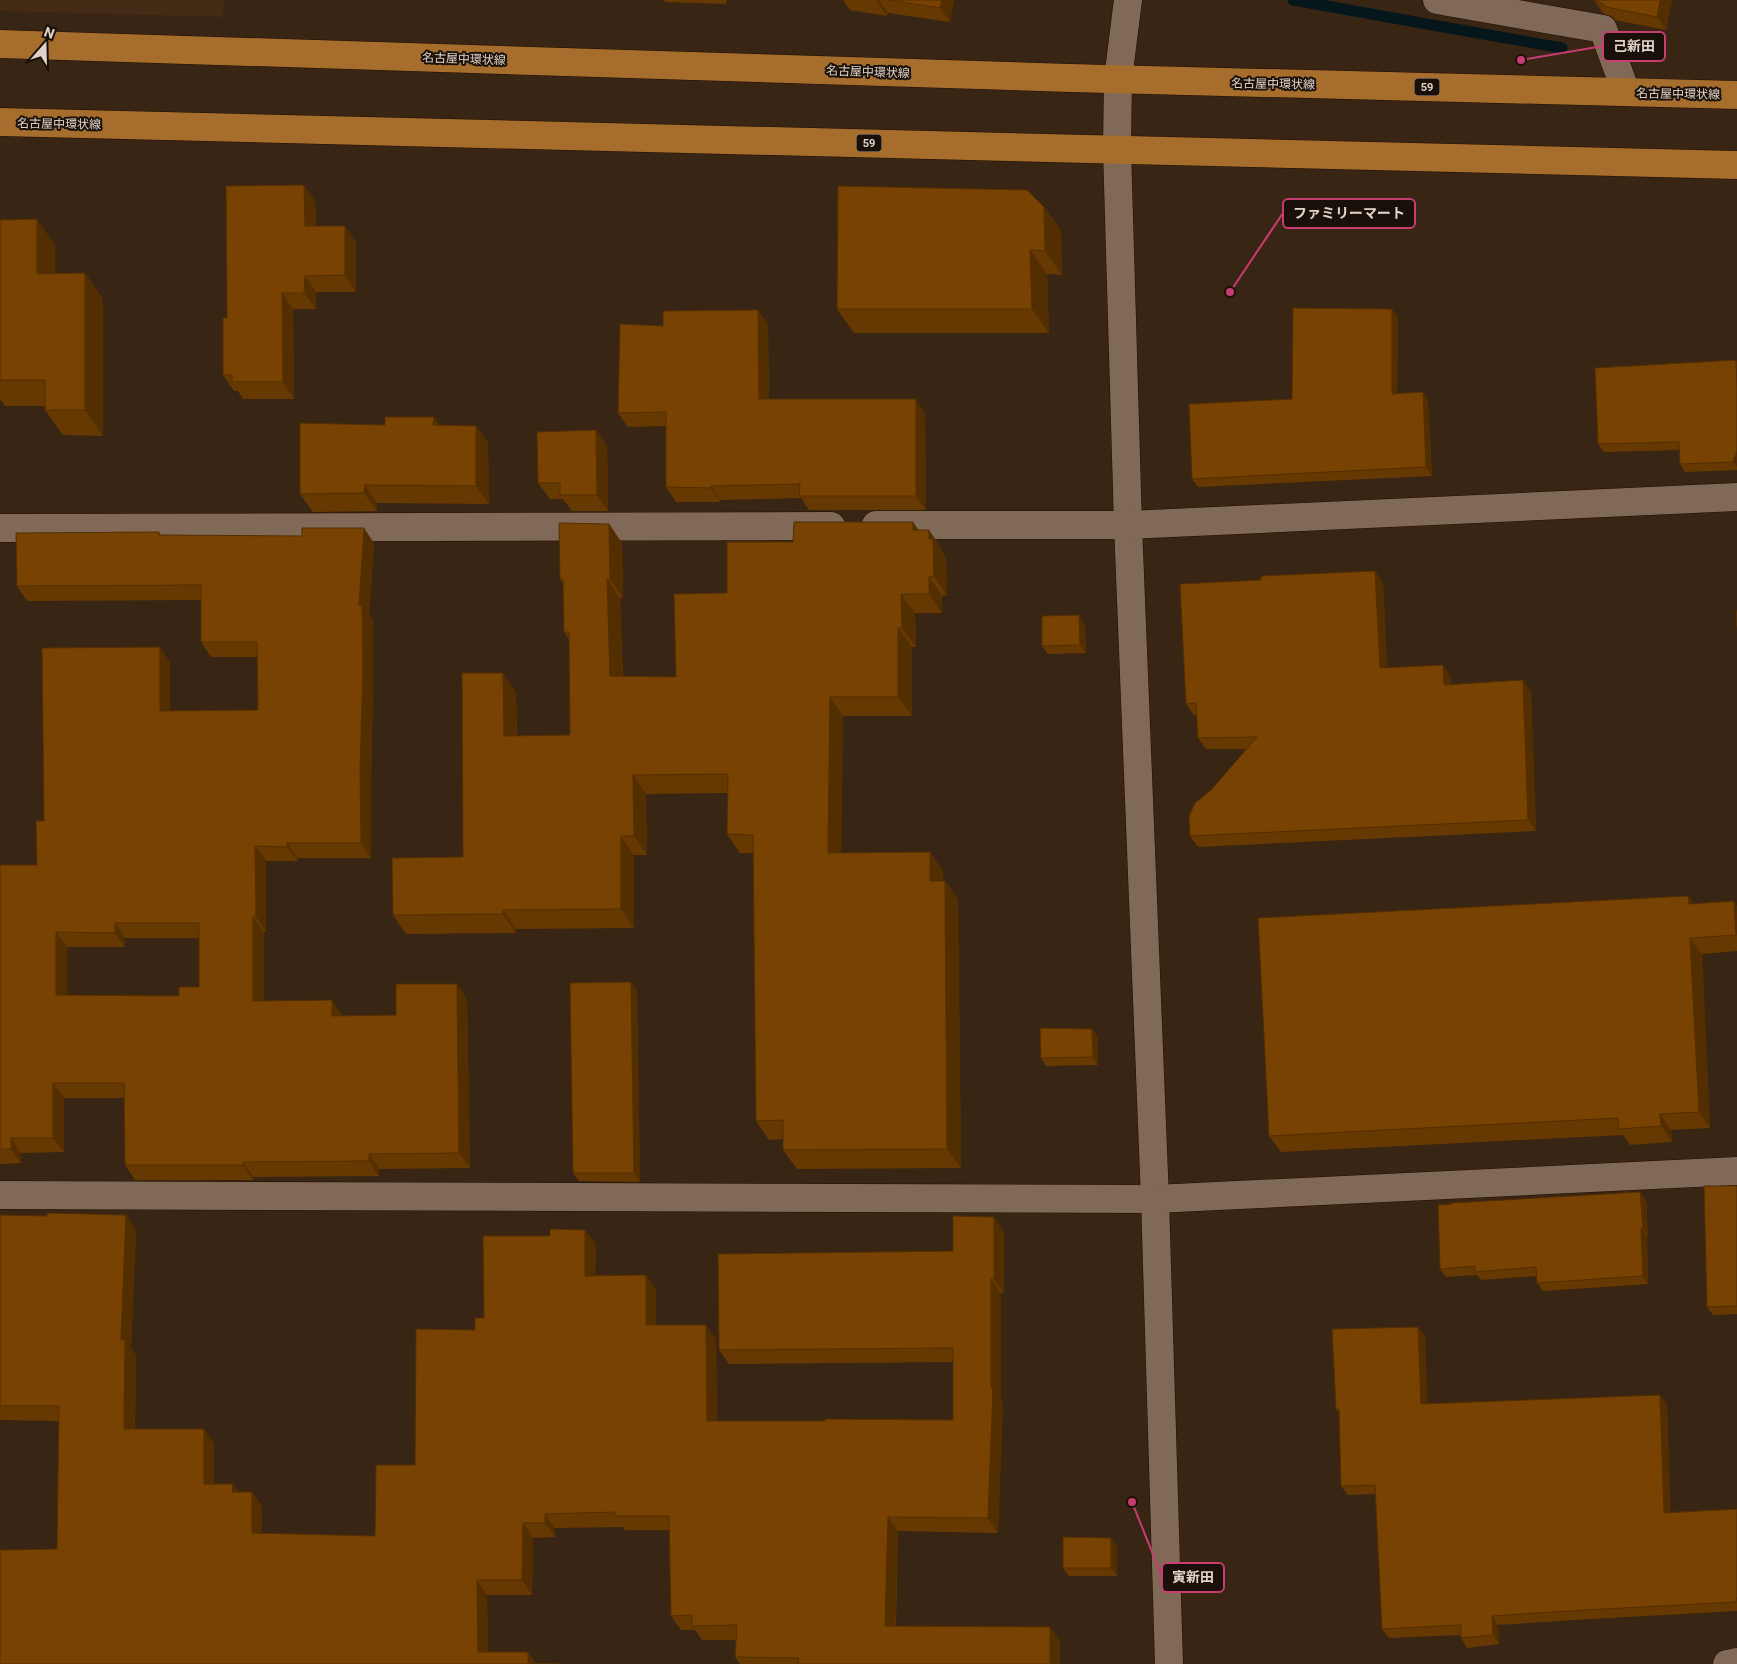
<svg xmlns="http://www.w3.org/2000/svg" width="1737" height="1664" font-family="Roboto,'Noto Sans JP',sans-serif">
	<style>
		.built { fill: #442b15 }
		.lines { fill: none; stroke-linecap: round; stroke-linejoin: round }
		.stream { stroke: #05171a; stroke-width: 11 }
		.minor-casing { stroke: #1f0e01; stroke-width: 29 }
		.major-casing { stroke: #1f0e01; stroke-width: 29 }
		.minor { stroke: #806956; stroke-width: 28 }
		.major { stroke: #a66d2d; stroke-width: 28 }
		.wall { fill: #663902; fill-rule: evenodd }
		.shaded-wall { fill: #532e01 }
		.building { fill: #774202; stroke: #532e01; fill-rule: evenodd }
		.labels { text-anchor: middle; stroke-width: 4; stroke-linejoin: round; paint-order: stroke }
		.shield { fill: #191109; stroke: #a4998f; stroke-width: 1 }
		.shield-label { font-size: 11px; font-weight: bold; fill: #e0d3c9 }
		.street-label { font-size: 12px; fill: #e0d3c9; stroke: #191109 }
		.leader { fill: none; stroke: #c83d71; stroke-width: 2 }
		.callout-dot { fill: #c83d71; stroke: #191109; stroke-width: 2 }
		.callout { fill: #191109; stroke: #c83d71; stroke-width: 2 }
		.callout-label { font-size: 14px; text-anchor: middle; font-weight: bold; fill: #e0d3c9 }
	</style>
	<rect width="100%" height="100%" fill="#392514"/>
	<path class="built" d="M0 0H224L223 17 0 11Z"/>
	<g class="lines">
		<path class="stream" d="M1293 0 1562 48"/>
		<g class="minor-casing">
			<g id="minor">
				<path d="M1128 0 1118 79 1117 149 1128 525 1155 1199 1169 1664"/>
				<path d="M1437 0 1603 29 1626 92"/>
				<path d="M876 525H1128L1737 497"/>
				<path d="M0 528 831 526"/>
				<path d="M0 1195 1155 1199 1737 1171"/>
				<path d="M1727 1664 1737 1662"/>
			</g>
		</g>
		<g class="major-casing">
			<g id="major">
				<path d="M0 44 1070 78 1737 95"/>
				<path d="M0 122 1737 165"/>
			</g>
		</g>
		<use href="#minor" class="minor"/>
		<use href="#major" class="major"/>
	</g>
	<g class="wall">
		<path d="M664 0H727L726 4 665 2Z"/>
		<path d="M843 0H954L950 22 888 13 887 16 850 10Z"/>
		<path d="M1594 0H1672L1666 30 1615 20 1613 17 1603 13Z"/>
		<path d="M304 185 315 201 316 226 356 242V292H316V309H293L294 399H243L238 391H234L223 375 227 318Z"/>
		<path d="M1044 207 1061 231 1062 275 1047 274 1049 333H854L837 309Z"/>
		<path d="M0 220 55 245V273H85L103 299V436L63 435 45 410V406H5L0 399Z"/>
		<path d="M758 310 768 324 769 399 925 413 926 510H809L801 498 720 500V502H676L666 487V426L628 427 618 413 663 326Z"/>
		<path d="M1398 317 1397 394 1423 392 1428 401 1432 476 1198 487 1192 479 1292 399Z"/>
		<path d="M1736 360 1737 362V470L1685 472 1680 464 1679 450 1604 452 1598 444Z"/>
		<path d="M434 417 439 425 476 426 488 443 489 504 377 503V511L313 512 300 494 385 425Z"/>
		<path d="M596 430 607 446 608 511H572L563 499H550L538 483Z"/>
		<path d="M609 524 622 543 623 598H620L623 676 676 677 727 593 793 542 918 530 942 549V552L946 558 947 595 942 596V613H915L916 647H912V716H843L841 853 930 852 943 871V881H945L958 900 961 1168 797 1169 783 1150V1139L769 1140 756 1121 754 853H740L727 834 728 793 646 794 647 855H634V928L516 929V933L406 934 393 915 463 857 516 692 517 736 570 735 569 639 564 632 563 584 560 579Z"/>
		<path d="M159 532 161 535 374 543 369 615 373 620V687L371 783V858H298V861H266V932H264V1001L342 1015V1016L396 1015 467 999 470 1168 379 1169V1176L253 1177V1180H135L125 1165 124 1098H64V1152L21 1153V1163L0 1164V865H37L44 821 170 662V711L258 710 257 657H211L201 642V600L27 601 17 586ZM125 938H199V987L179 996 67 995V947H125Z"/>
		<path d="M1383 583 1387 668 1450 676 1451 684 1531 691 1536 831 1198 847 1190 836 1211 790 1247 749H1206L1198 738 1197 715H1194L1186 704Z"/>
		<path d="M1085 624 1086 653 1048 654 1042 646Z"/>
		<path d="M1688 896 1694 904 1737 906V951L1702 954 1710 1128 1671 1130 1672 1142 1630 1145 1623 1135 1281 1152 1269 1136Z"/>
		<path d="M637 990 640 1182 579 1181 573 1173Z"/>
		<path d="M1098 1037V1065L1046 1066 1041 1058Z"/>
		<path d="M1737 1186V1314L1713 1315 1707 1307Z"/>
		<path d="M1646 1200 1648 1236H1647L1648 1284 1543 1291 1537 1283V1276L1481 1280 1477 1275 1446 1277 1440 1269Z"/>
		<path d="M0 1215 47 1216 126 1215 136 1230 131 1349 136 1355 135 1429 214 1443V1484L238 1492H252L262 1506V1533L375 1536 415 1465 475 1330 550 1236 585 1230 596 1244 595 1275H646L656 1290V1325L716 1339 717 1421H825L953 1420V1362L729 1364 719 1350 953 1251 1004 1231V1293H1001V1400L1003 1402 998 1533 898 1531 896 1626 1050 1627 1060 1641V1664H740L735 1657 736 1640H702L695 1630H681L671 1616 669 1530H625L623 1527 555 1528V1537L533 1538 532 1595H487L488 1652H528L535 1663 558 1664H0L57 1549 59 1421 0 1420Z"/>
		<path d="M1418 1327 1425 1336 1427 1403 1667 1404 1670 1512 1737 1509V1611L1591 1619 1498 1625 1499 1644 1467 1648 1461 1638V1635L1389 1638 1382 1629 1375 1494 1348 1495 1341 1486 1339 1413 1336 1409Z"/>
		<path d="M1117 1546V1576H1069L1063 1568Z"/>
	</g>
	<g class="shaded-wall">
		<path d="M877 0H879L888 13 887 16 877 1Z"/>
		<path d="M942 0H954L950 22 940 8Z"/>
		<path d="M1660 0H1672L1666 30 1657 17Z"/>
		<path d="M304 185 315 201 316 242 305 226Z"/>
		<path d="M1044 207 1061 231 1062 275 1045 251Z"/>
		<path d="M37 219 55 245V299L37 274Z"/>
		<path d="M345 226 356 242V292L345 275Z"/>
		<path d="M1030 250 1047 274 1049 333 1032 309Z"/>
		<path d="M85 273 103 299V436L85 410Z"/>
		<path d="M305 276 316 292V309L304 293Z"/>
		<path d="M282 293 293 309 294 399 283 382Z"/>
		<path d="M1392 309 1398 317 1397 402 1392 394Z"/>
		<path d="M758 310 768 324 769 413 759 399Z"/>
		<path d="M1423 392 1428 401 1432 476 1426 467Z"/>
		<path d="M916 399 925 413 926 510 916 496Z"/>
		<path d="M434 417 446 435 433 425Z"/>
		<path d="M476 426 488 443 489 504 476 486Z"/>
		<path d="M596 430 607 446 608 511 597 495Z"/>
		<path d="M1737 451V467L1733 462Z"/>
		<path d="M365 485 377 503V511L364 493Z"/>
		<path d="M711 486 720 500V502L711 488Z"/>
		<path d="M913 522 926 541 913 530Z"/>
		<path d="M609 524 622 543 623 598 610 579Z"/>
		<path d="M364 528 374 543 369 615 373 620V687L371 783V858L361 843 359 605Z"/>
		<path d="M929 530 942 549V552L946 558 947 595 934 576 929 539Z"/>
		<path d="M1375 571 1383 583 1388 680 1380 668Z"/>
		<path d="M929 577 942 596V613L929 594Z"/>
		<path d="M607 579 620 598 623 695 610 676Z"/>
		<path d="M901 594 915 613 916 647 902 628Z"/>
		<path d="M1079 615 1085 624 1086 653 1080 645Z"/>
		<path d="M898 628 912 647V716L898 697Z"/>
		<path d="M160 647 170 662V726L160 711Z"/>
		<path d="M1443 665 1450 676 1452 696 1444 685Z"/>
		<path d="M503 673 516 692 517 755 504 736Z"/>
		<path d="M1523 680 1531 691 1536 831 1528 820Z"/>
		<path d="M830 697 843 716 841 872 828 853Z"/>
		<path d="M633 775 646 794 647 855 634 836Z"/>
		<path d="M621 836 634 855V928L621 909Z"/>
		<path d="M287 843 298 858V861L287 847Z"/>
		<path d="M255 846 266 861V932L256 917Z"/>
		<path d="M930 852 943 871V901L930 881Z"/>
		<path d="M945 881 958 900 961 1168 947 1149Z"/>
		<path d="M1688 896 1700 912 1689 904Z"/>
		<path d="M1734 901 1737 906V936L1736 935Z"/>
		<path d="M503 910 516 929V933L503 914Z"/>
		<path d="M253 917 264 932V1016L253 1001Z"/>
		<path d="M115 923 125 938V947L115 933Z"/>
		<path d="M56 932 67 947V1010L56 995Z"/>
		<path d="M1690 938 1702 954 1710 1128 1699 1112Z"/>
		<path d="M631 982 637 990 640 1182 634 1173Z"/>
		<path d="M457 984 467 999 470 1168 459 1153Z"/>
		<path d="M332 1000 342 1015 343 1031 332 1016Z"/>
		<path d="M1092 1029 1098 1037V1065L1093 1057Z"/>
		<path d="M53 1083 64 1098V1152L53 1138Z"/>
		<path d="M1660 1114 1671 1130 1672 1142 1661 1126Z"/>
		<path d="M11 1138 21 1153V1163L11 1149Z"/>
		<path d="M369 1154 379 1169V1176L369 1161Z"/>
		<path d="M243 1162 253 1177V1180L243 1165Z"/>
		<path d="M1640 1192 1646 1200 1648 1236 1643 1228Z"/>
		<path d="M126 1215 136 1230 131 1349 136 1355 134 1443 124 1429 121 1340Z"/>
		<path d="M994 1217 1004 1231V1293L994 1279Z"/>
		<path d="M1641 1228 1647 1236 1648 1284 1643 1276Z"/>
		<path d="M585 1230 596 1244 595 1290 585 1276Z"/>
		<path d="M646 1275 656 1290V1339L646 1325Z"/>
		<path d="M991 1279 1001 1293V1400L1003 1402 998 1533 988 1518 991 1388Z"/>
		<path d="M706 1325 716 1339 717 1436 707 1421Z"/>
		<path d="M1418 1327 1425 1336 1428 1413 1421 1404Z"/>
		<path d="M1660 1395 1667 1404 1671 1522 1664 1513Z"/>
		<path d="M204 1429 214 1443V1498L204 1484Z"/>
		<path d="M233 1484 243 1498 232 1492Z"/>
		<path d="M252 1492 262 1506V1547L252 1533Z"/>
		<path d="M545 1514 555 1528V1537L545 1523Z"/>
		<path d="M888 1517 898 1531 895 1640 885 1626Z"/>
		<path d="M523 1523 533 1538 532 1595 522 1580Z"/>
		<path d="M1111 1538 1117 1546V1576L1111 1568Z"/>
		<path d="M477 1580 487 1595 488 1664 478 1652Z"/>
		<path d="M1492 1616 1498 1625 1499 1644 1493 1635Z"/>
		<path d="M1050 1627 1060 1641V1664H1050Z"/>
		<path d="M528 1652 536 1664 528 1663Z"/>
	</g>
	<g class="building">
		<path d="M889 0H942L940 8Z"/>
		<path d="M1594 0H1660L1657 17 1606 7 1603 4Z"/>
		<path d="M304 185 305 226H345V275L305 276 304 293H282L283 382H232V375H223V318H227L226 186Z"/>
		<path d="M838 186 1027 190 1044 207 1045 251 1030 250 1032 309H837Z"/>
		<path d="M37 219V274L85 273V410H45V380H0V220Z"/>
		<path d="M1293 308 1392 309V394L1423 392 1426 467 1192 479 1189 404 1292 399Z"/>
		<path d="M758 310 759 399H916V496H799L800 484 711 486V488L666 487V412L618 413 620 324 663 326V311Z"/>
		<path d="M1736 360 1737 387V451L1733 462 1680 464 1679 442 1598 444 1595 368Z"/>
		<path d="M385 417H434L433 425 476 426V486L365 485 364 493 300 494V423L385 425Z"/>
		<path d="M596 430 597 495H560V483H538L537 432Z"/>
		<path d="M794 522H913V530H929V539H933L934 576 929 577V594H901L902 628H898V697H830L828 853 930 852V881H945L947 1149 783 1150V1120L756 1121 753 835 727 834 728 774 633 775 634 836H621V909L503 910V914L393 915 392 858 463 857 462 673H503L504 736 570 735 569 632H564L563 579H560L559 523 609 524 610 579H607L610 676 676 677 674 594 727 593V542H793Z"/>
		<path d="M302 528H364L359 605H362L363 672 360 769 361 843H287V847L255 846 256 917H253V1001L332 1000V1016L396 1015V984H457L459 1153 369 1154V1161L243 1162V1165H125L124 1083H53V1138H11V1149H0V865H37L36 821H44L42 648 160 647V711L258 710 257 642H201V585L17 586 16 533 159 532V535L302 536ZM115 923H199V987H179V996L56 995V932L115 933Z"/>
		<path d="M1375 571 1380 668 1443 665 1444 685 1523 680 1528 820 1190 836 1189 816 1195 803 1211 790 1257 737 1198 738 1196 703 1186 704 1180 584 1261 580V576Z"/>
		<path d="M1736 611H1737V627Z"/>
		<path d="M1079 615 1080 645 1042 646V616Z"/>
		<path d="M1688 896 1689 904 1734 901 1736 935 1690 938 1699 1112 1660 1114 1661 1126 1619 1129 1618 1118 1269 1136 1258 918Z"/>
		<path d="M631 982 634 1173H573L570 983Z"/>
		<path d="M1040 1028 1092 1029 1093 1057 1041 1058Z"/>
		<path d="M1704 1186H1737V1306L1707 1307Z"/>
		<path d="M1640 1192 1643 1228H1641L1643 1276 1537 1283 1536 1267 1475 1272V1266L1440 1269 1438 1205 1452 1204V1203Z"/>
		<path d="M47 1213 126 1215 121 1340H125L124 1429H204V1484H233L232 1492H252V1533L375 1536 376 1465H415L416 1329 475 1330V1318H484L483 1236H550V1229L585 1230V1276L646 1275V1325H706L707 1421H825V1419L953 1420V1348L719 1350 718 1254 953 1251V1216L994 1217V1279H991V1388H993L988 1518 888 1517 885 1626 1050 1627V1664H798L799 1658 735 1657 737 1625 692 1626V1615L671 1616 669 1516H615V1512L545 1514V1523H523L522 1580H477L478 1652H528V1663L558 1664H0V1550L57 1549 59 1406H0V1215L47 1216Z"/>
		<path d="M1418 1327 1421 1404 1660 1395 1664 1513 1737 1509V1598H1736V1602L1585 1610 1492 1616 1493 1635 1461 1638V1625L1382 1629 1375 1485 1341 1486 1339 1409H1336L1332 1329Z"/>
		<path d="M1063 1537 1111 1538V1568H1063Z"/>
	</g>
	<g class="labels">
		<g class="shield">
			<rect x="1414.5" y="78.5" width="25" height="17" rx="4"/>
			<rect x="856.5" y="134.5" width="25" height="17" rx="4"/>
		</g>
		<g class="shield-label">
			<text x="1427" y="91">59</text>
			<text x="869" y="147">59</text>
		</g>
		<g class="street-label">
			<text transform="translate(464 59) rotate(2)" y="4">名古屋中環状線</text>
			<text transform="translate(868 72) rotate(2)" y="4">名古屋中環状線</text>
			<text transform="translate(1273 84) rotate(1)" y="4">名古屋中環状線</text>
			<text transform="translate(1678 94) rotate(1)" y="4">名古屋中環状線</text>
			<text transform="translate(59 124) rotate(1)" y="4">名古屋中環状線</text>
		</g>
	</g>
	<path class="leader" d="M1521 60L1603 46M1230 292L1283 213M1132 1502L1162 1577"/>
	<g class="callout-dot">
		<circle cx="1521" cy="60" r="5"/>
		<circle cx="1230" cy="292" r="5"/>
		<circle cx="1132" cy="1502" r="5"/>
	</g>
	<g class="callout">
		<rect x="1603" y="32" width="62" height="29" rx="5"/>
		<rect x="1283" y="199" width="132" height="29" rx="5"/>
		<rect x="1162" y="1563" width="62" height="29" rx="5"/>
	</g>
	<g class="callout-label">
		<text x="1634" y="51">己新田</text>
		<text x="1349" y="218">ファミリーマート</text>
		<text x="1193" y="1582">寅新田</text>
	</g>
	<g transform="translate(45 45) rotate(20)" stroke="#191109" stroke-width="4" paint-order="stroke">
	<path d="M0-4L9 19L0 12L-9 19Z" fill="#e0d3c9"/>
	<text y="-8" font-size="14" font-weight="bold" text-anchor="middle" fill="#e0d3c9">N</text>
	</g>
</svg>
